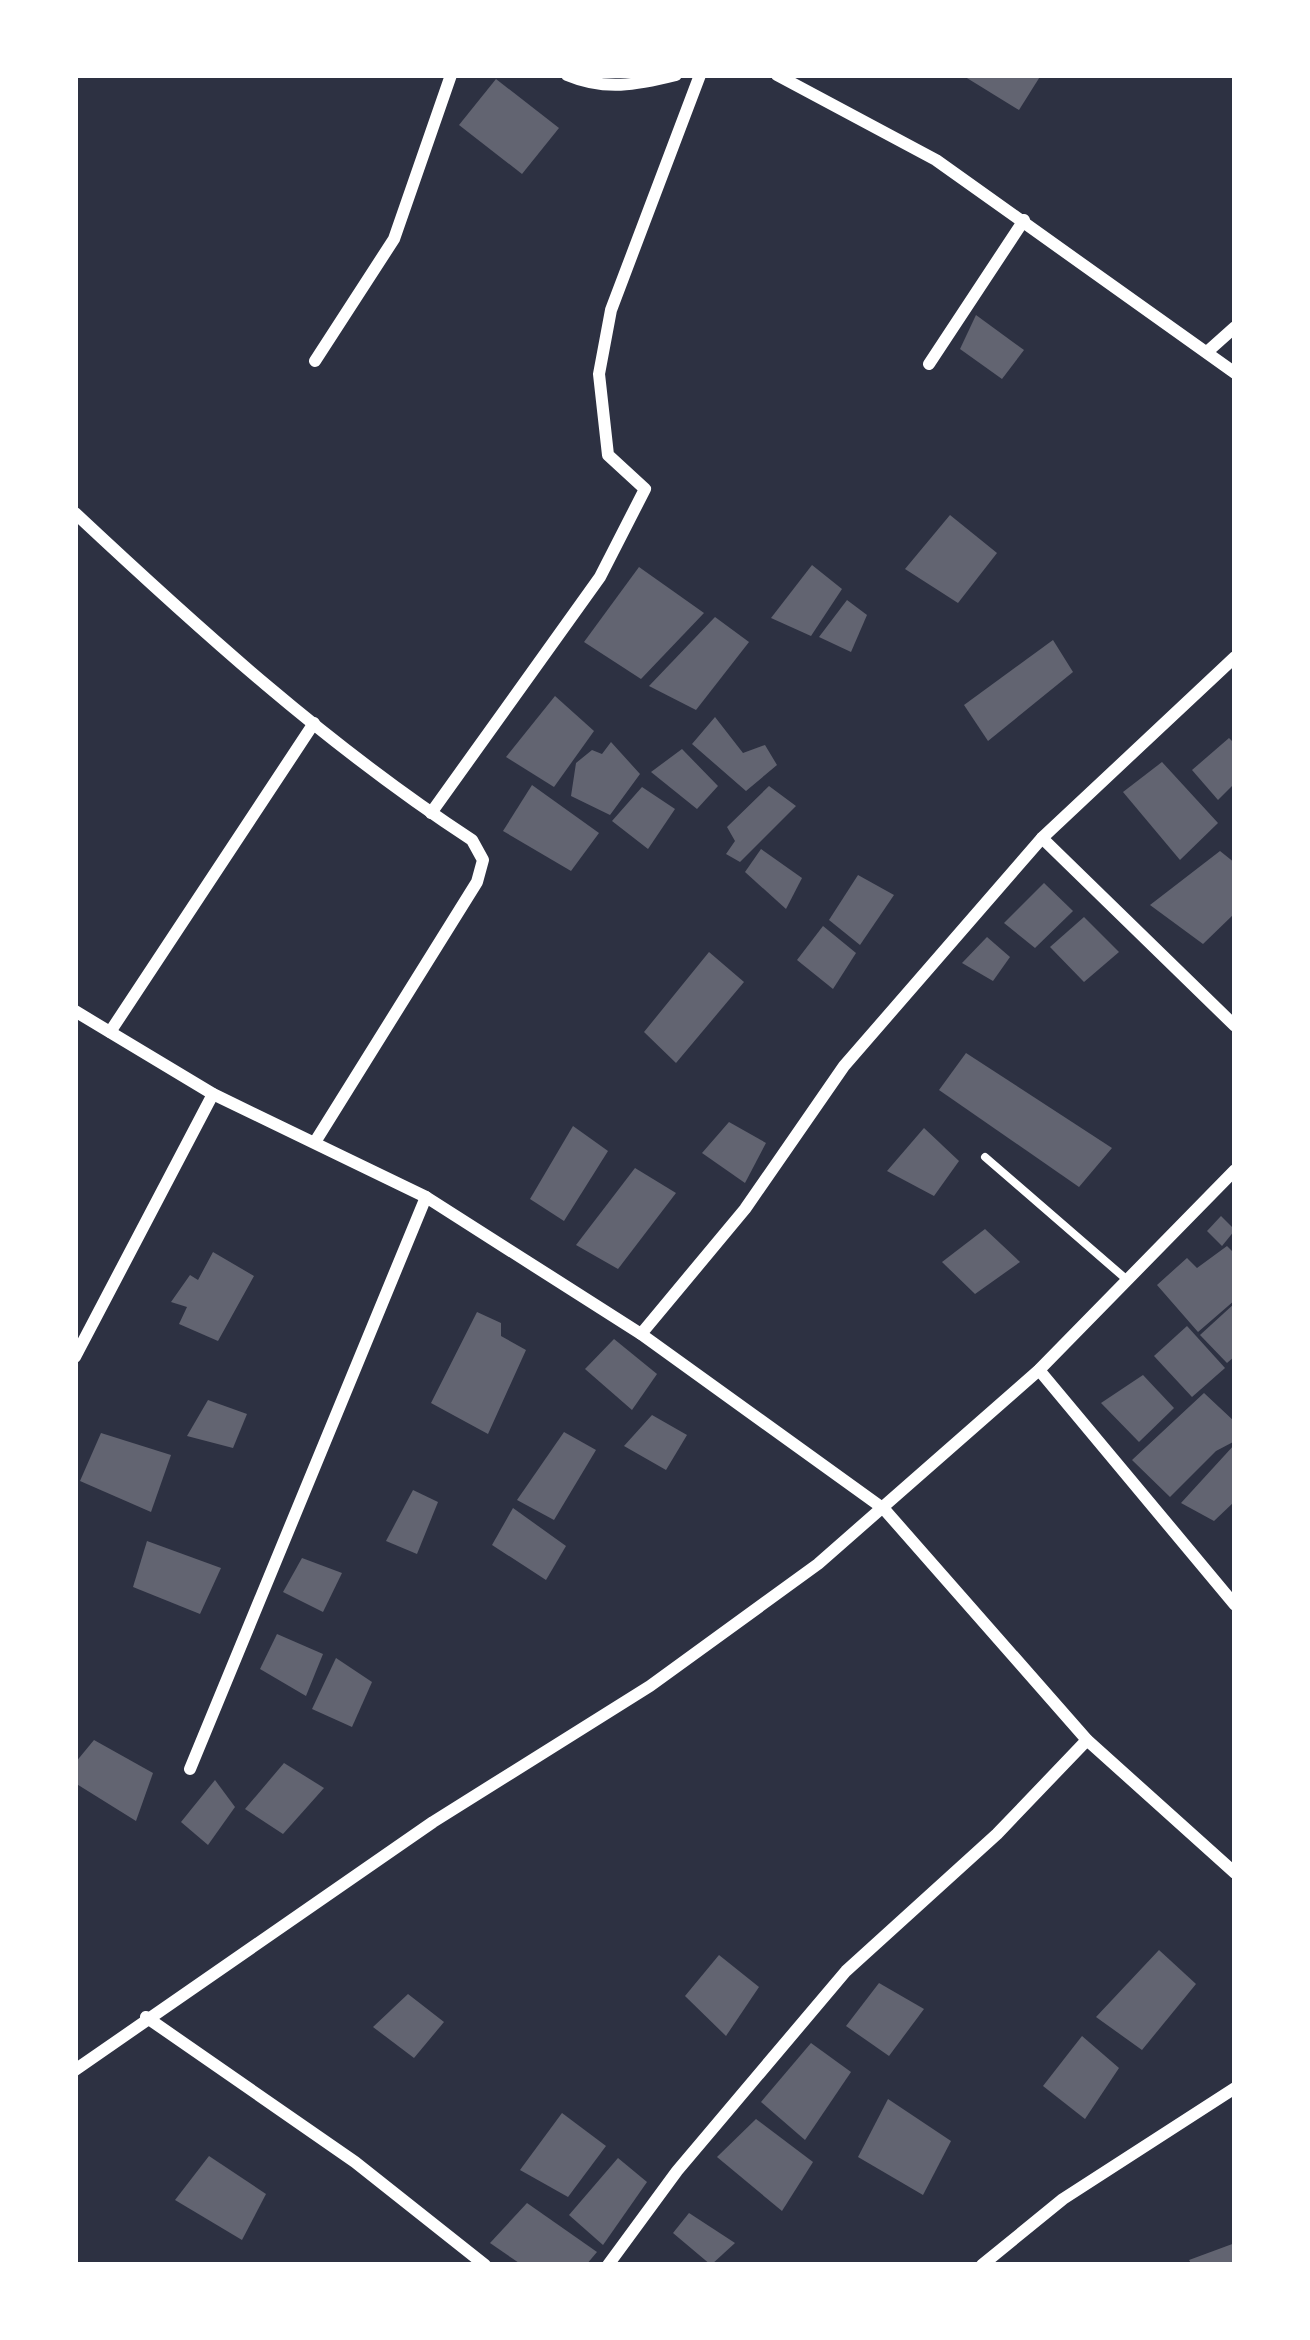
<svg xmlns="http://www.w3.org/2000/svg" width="1310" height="2340" font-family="'Alegreya Sans',sans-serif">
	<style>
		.building { fill: #626471 }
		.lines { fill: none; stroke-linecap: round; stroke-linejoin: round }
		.service { stroke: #fff; stroke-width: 8 }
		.minor { stroke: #fff; stroke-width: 12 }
	</style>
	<rect width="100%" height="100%" fill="#2d3142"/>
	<g class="building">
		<path d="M962 75H1041L1019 110Z"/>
		<path d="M496 79 559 128 522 174 459 125Z"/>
		<path d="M976 315 1024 350 1002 379 960 349Z"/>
		<path d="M950 515 997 553 958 603 905 569Z"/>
		<path d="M812 565 842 589 811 636 771 618Z"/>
		<path d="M639 567 704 613 641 679 584 642Z"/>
		<path d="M847 600 867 615 851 652 819 637Z"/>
		<path d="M715 617 749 642 696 710 649 686Z"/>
		<path d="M1053 640 1073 672 988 741 964 705Z"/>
		<path d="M555 696 594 731 554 787 506 757Z"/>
		<path d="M715 717 743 753 765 745 777 765 746 791 692 744Z"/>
		<path d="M1229 738 1235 744V783L1218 800 1192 770Z"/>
		<path d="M611 742 640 774 610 815 571 796 576 763 592 750 602 754Z"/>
		<path d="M682 749 718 786 697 809 651 772Z"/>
		<path d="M1162 762 1218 823 1180 860 1123 792Z"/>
		<path d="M532 785 599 833 571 871 503 831Z"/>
		<path d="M769 786 796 806 740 862 726 854 735 841 727 827Z"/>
		<path d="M642 787 675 809 648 849 612 821Z"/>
		<path d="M761 849 802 878 786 909 745 872Z"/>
		<path d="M1220 851 1235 863V913L1203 944 1150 905Z"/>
		<path d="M858 875 894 895 860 945 829 920Z"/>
		<path d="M1044 883 1073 911 1035 948 1004 923Z"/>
		<path d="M1084 917 1119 952 1084 982 1050 947Z"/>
		<path d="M823 926 856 953 833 989 797 960Z"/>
		<path d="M987 937 1010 957 993 981 962 963Z"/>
		<path d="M709 952 744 982 676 1063 644 1032Z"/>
		<path d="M966 1053 1112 1148 1079 1187 939 1090Z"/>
		<path d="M729 1122 766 1143 745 1183 702 1153Z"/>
		<path d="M573 1126 608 1151 564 1221 530 1199Z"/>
		<path d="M924 1128 959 1161 934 1196 887 1171Z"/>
		<path d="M635 1168 676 1193 618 1269 576 1245Z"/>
		<path d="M1221 1216 1235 1230 1222 1246 1207 1231Z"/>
		<path d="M985 1229 1020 1262 975 1294 942 1262Z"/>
		<path d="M1227 1246 1235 1254V1300L1198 1332 1157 1285 1187 1258 1197 1268Z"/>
		<path d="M213 1252 254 1276 218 1341 179 1324 187 1307 171 1302 190 1275 198 1280Z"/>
		<path d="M1235 1303V1356L1227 1363 1200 1335Z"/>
		<path d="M477 1312 501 1323V1336L526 1350 488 1434 431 1403Z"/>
		<path d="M1187 1326 1225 1368 1192 1397 1154 1356Z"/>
		<path d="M614 1339 657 1374 632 1410 585 1369Z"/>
		<path d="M1143 1375 1174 1408 1139 1442 1101 1403Z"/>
		<path d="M1204 1393 1235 1422V1441L1216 1451 1170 1497 1132 1460Z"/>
		<path d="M208 1400 247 1414 233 1448 187 1436Z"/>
		<path d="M652 1415 687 1435 666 1470 624 1446Z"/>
		<path d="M564 1432 596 1450 554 1520 517 1500Z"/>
		<path d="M101 1433 171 1455 151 1512 80 1481Z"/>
		<path d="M1235 1444V1501L1214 1521 1181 1503Z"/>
		<path d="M413 1490 438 1502 417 1554 386 1541Z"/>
		<path d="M513 1508 566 1546 546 1580 492 1545Z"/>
		<path d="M147 1541 221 1568 200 1614 133 1587Z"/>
		<path d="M302 1558 342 1573 323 1612 283 1592Z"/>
		<path d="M277 1634 323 1654 306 1696 260 1669Z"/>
		<path d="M336 1658 372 1682 352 1727 312 1709Z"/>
		<path d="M94 1740 153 1773 136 1821 75 1783V1763Z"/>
		<path d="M284 1763 324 1788 283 1834 245 1809Z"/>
		<path d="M215 1780 235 1807 208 1845 181 1822Z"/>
		<path d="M1159 1950 1196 1984 1142 2050 1096 2017Z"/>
		<path d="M719 1955 759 1987 726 2036 685 1996Z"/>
		<path d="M879 1983 924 2009 889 2056 846 2026Z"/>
		<path d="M408 1994 444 2022 414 2058 373 2027Z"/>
		<path d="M1082 2036 1119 2068 1085 2119 1043 2086Z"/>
		<path d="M811 2043 851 2072 805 2140 761 2102Z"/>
		<path d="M888 2099 951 2141 923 2195 858 2157Z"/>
		<path d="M562 2113 606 2146 568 2197 520 2170Z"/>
		<path d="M756 2119 813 2162 782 2211 717 2157Z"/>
		<path d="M209 2156 266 2194 242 2240 175 2200Z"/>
		<path d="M618 2158 647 2182 603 2245 569 2215Z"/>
		<path d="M527 2203 597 2252 586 2265H522L490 2243Z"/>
		<path d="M689 2213 735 2243 711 2265 673 2233Z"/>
		<path d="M1235 2243V2265H1192L1189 2260Z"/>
	</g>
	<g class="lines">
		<path class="service" d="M985 1157 1126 1279"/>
		<g class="minor">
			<path d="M567 75C605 91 636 85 676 75"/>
			<path d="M777 75 936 160 1235 373"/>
			<path d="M1207 352 1235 327"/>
			<path d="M315 361 394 239 451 75"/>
			<path d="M929 364 1024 220"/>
			<path d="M75 513C200 630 328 746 472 840L483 860 477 882 315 1142"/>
			<path d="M431 813 600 577 645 489 608 455 599 374 611 310 700 75"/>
			<path d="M1042 838 1235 1026"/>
			<path d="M75 1011 213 1094 426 1197 641 1334 884 1509 1087 1740 1235 1873"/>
			<path d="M110 1032 314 723"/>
			<path d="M641 1334 745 1209 844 1066 1042 838 1235 657"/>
			<path d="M75 1357 213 1094"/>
			<path d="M1039 1370 1235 1605"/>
			<path d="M190 1769 426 1197"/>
			<path d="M146 2017 355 2162 485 2265"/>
			<path d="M75 2070 433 1822 650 1686 818 1564 1039 1370 1235 1170"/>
			<path d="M608 2265 677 2171 846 1971 997 1834 1087 1740"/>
			<path d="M982 2265 1063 2199 1235 2088"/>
		</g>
	</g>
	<rect width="1310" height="2340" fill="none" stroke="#ffffff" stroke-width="156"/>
</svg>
